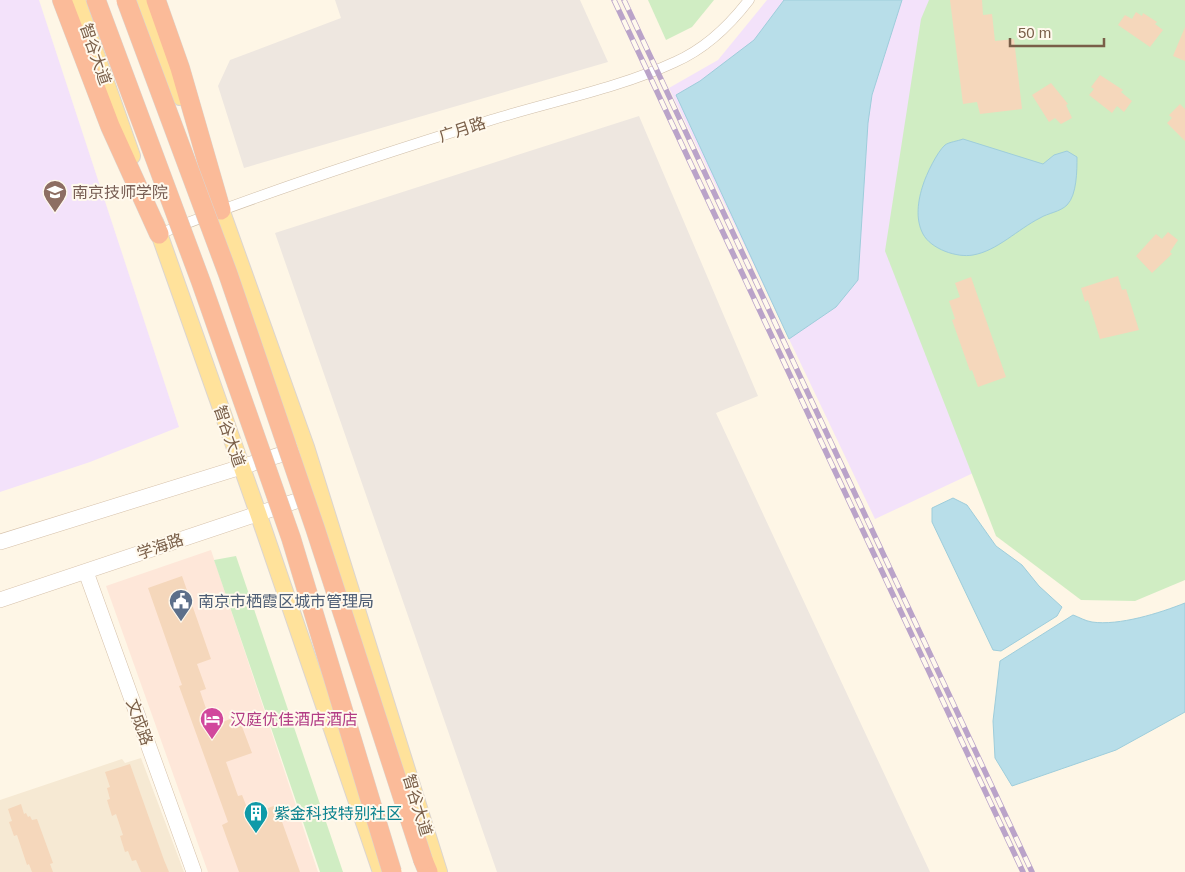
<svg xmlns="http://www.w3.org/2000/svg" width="1185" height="872" font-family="Arial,'Noto Sans SC',sans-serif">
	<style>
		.residential { fill: #f6e9d3 }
		.commercial { fill: #fee7d9 }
		.industrial { fill: #eee7e0 }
		.education { fill: #f3e2fa }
		.green { fill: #d0edc3 }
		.water { fill: #b8dee9; stroke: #9ecddb }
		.building { fill: #f5d7bb }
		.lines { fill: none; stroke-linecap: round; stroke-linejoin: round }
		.street-casing { stroke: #d0bfaa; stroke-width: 11 }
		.secondary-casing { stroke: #d6c1aa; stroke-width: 16 }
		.primary-casing { stroke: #dcd5cf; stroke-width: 18 }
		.highway-casing { stroke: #dcd5cf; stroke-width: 20 }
		.street { stroke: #fff; stroke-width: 10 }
		.secondary { stroke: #fff; stroke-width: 15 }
		.primary { stroke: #ffe29b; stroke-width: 16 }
		.highway { stroke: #fbbb99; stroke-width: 19 }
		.rail-casing { stroke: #baa3c9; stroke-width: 5.5 }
		.rail { stroke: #fff9ed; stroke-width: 4; stroke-dasharray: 11; stroke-linecap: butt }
		.highway-bridge-casing { stroke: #dcd5cf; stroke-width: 20; stroke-linecap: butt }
		.highway-bridge { stroke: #fbbb99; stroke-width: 19 }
		.labels { text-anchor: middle; stroke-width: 4; stroke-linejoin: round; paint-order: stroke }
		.street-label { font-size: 16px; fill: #795e48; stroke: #fff9ed }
		.education-label { font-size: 16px; fill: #785e54; stroke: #fff9ed; text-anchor: start }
		.service-label { font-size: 16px; fill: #4e5e75; stroke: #fff9ed; text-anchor: start }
		.hotel-label { font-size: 16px; fill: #b23c85; stroke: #fff9ed; text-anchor: start }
		.culture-label { font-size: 16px; fill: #0d838f; stroke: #fff9ed; text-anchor: start }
	</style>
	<rect width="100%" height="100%" fill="#fef6e6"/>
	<path class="residential" d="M141 758 184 872H0V800L122 759 125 763Z"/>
	<path class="commercial" d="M211 550 318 872H208L106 586Z"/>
	<g class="industrial">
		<path d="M335 0H580L608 62 244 168 218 86 230 60 341 18Z"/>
		<path d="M639 116 758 396 716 413 930 872H497L275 233Z"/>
	</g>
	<g class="education">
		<path d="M0 0H39L179 427 90 462 0 492Z"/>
		<path d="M767 0H1185V374L875 519 669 88 718 60Z"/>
	</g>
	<g class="green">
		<path d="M648 0H714L692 27 666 40Z"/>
		<path d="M929 0H1185V580L1135 601 1081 600 996 536 885 251 921 19Z"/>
		<path d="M236 556 343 872H320L214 560Z"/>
	</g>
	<g class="water">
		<path d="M784 0H902L872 95 868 123 858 280 836 307 789 339 676 95 700 81 754 40Z"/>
		<path d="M963 139 1043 164 1054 155 1067 151 1077 157C1077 170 1077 195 1067 205 1060 212 1048 213 1040 218 1018 229 997 251 973 255 957 258 931 249 923 234 915 219 918 200 923 185 926 175 937 152 945 145 949 142 958 141 963 139Z"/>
		<path d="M953 498 967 505 996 546 1022 565 1039 586 1062 607 1057 616 1001 651 993 650 932 522V508Z"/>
		<path d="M1185 603V712L1116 750 1012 786 995 758 993 721 1000 661 1073 615C1079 617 1085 621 1092 622 1119 626 1160 613 1185 603Z"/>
	</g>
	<g class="building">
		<path d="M950 0H982L983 15 992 14 995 41 1014 39 1022 109 980 114 977 102 963 104Z"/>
		<path d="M1136 12 1142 16 1143 13 1157 22 1155 24 1163 30 1150 47 1118 25 1125 15 1132 19Z"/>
		<path d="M1185 27V61L1173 56Z"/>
		<path d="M1100 75 1123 90 1121 92 1132 101 1124 112 1117 106 1112 113 1089 95 1094 89 1091 87Z"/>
		<path d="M1051 83 1068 104 1066 105 1072 118 1061 124 1055 118 1049 122 1032 95Z"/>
		<path d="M1180 104 1185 109V141L1167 123 1172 118 1169 115Z"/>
		<path d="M1168 232 1178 240 1170 252 1172 254 1152 273 1136 256 1156 234 1162 239Z"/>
		<path d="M1118 276 1122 290 1126 289 1139 330 1100 339 1088 300 1085 302 1081 288Z"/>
		<path d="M971 277 1006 377 978 387 972 370 970 371 952 320 955 319 949 301 960 297 955 283Z"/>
		<path d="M182 576 211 659 197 664 206 689 200 691 212 726 238 716 252 753 226 762 238 796 242 795 250 815 276 805 300 872H239L222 825 228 822 179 686 182 685 148 588Z"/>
		<path d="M130 764 164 860 169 872H141L136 860 132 861 128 851 125 852 120 836 123 835 116 814 112 816 107 800 110 799 107 788 110 787 105 772Z"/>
		<path d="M21 804 24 814 26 813 28 817 30 816 32 820 37 819 53 863 50 864 53 872H32L29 864 27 865 17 835 14 836 9 822 12 821 8 809Z"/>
	</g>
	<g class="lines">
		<g class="street-casing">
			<path id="street" d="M159 234C268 191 379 155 491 120 552 101 617 89 675 62 705 49 729 26 749 0"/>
		</g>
		<g class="secondary-casing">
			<g id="secondary">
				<path d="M0 542 299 449"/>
				<path d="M86 572 194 872"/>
				<path d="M0 600 314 495"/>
			</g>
		</g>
		<g class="primary-casing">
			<g id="primary">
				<path d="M77 0 132 156"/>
				<path d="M145 0 180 97"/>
				<path d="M217 198 306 447 439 872"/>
				<path d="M155 222 258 513 381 872"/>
			</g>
		</g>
		<g class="highway-casing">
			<g id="highway">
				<path d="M62 0 110 126 159 234"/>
				<path d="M156 0 180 68 221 210"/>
				<path d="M423 860 428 872"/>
			</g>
		</g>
		<use href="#street" class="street"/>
		<use href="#secondary" class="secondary"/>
		<use href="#primary" class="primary"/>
		<use href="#highway" class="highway"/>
		<g class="rail-casing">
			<g id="rail">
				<path d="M614 0 1023 872"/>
				<path d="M624 0 1032 872"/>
			</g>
		</g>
		<use href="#rail" class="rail"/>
		<g class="highway-bridge-casing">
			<g id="highway-bridge">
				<path d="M96 0 201 282 291 538 392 872"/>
				<path d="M126 0 228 274 315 528 423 860"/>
			</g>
		</g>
		<use href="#highway-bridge" class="highway-bridge"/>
	</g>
	<defs>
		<g id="university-pin" transform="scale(1.25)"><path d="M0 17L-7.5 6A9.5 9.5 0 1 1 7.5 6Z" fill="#8d6e63" stroke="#fff9ed"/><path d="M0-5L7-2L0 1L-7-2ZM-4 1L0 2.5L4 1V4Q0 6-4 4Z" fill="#fff"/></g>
		<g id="civic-pin" transform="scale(1.25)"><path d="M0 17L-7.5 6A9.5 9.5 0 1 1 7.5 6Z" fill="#5c6f8a" stroke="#fff9ed"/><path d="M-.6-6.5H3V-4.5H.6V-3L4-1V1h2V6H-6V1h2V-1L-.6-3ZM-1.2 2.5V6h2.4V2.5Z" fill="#fff"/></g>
		<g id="hotel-pin" transform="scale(1.25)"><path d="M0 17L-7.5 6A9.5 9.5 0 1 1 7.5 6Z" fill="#d1479c" stroke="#fff9ed"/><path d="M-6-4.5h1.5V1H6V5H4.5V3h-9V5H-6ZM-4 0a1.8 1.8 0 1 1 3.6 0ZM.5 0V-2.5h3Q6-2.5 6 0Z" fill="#fff"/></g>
		<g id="building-pin" transform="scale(1.25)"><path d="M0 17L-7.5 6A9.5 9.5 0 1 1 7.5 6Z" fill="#0f9aa8" stroke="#fff9ed"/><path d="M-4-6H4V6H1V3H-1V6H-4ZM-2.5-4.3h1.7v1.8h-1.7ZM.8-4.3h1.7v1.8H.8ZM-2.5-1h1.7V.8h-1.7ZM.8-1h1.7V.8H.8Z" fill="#fff"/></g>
	</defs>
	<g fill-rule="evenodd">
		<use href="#university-pin" x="55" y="192"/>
		<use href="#civic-pin" x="181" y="601"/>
		<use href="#hotel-pin" x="212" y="719"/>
		<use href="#building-pin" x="256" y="813"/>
	</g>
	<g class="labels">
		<g class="street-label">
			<text transform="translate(96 54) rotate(71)" y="6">智谷大道</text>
			<text transform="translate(462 129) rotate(-18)" y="6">广月路</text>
			<text transform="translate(230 436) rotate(71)" y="6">智谷大道</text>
			<text transform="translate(160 546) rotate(-19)" y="6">学海路</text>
			<text transform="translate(140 722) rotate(70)" y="6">文成路</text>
			<text transform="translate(418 805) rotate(73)" y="6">智谷大道</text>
		</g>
		<g class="education-label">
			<text x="72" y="198">南京技师学院</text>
		</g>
		<g class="service-label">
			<text x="198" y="607">南京市栖霞区城市管理局</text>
		</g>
		<g class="hotel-label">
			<text x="230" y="725">汉庭优佳酒店酒店</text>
		</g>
		<g class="culture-label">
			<text x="274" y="819">紫金科技特别社区</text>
		</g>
	</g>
	<path d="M1010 38v8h94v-8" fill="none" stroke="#795e48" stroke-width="2.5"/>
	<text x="1018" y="38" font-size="15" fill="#795e48" stroke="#fff9ed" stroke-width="4" paint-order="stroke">50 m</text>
</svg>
